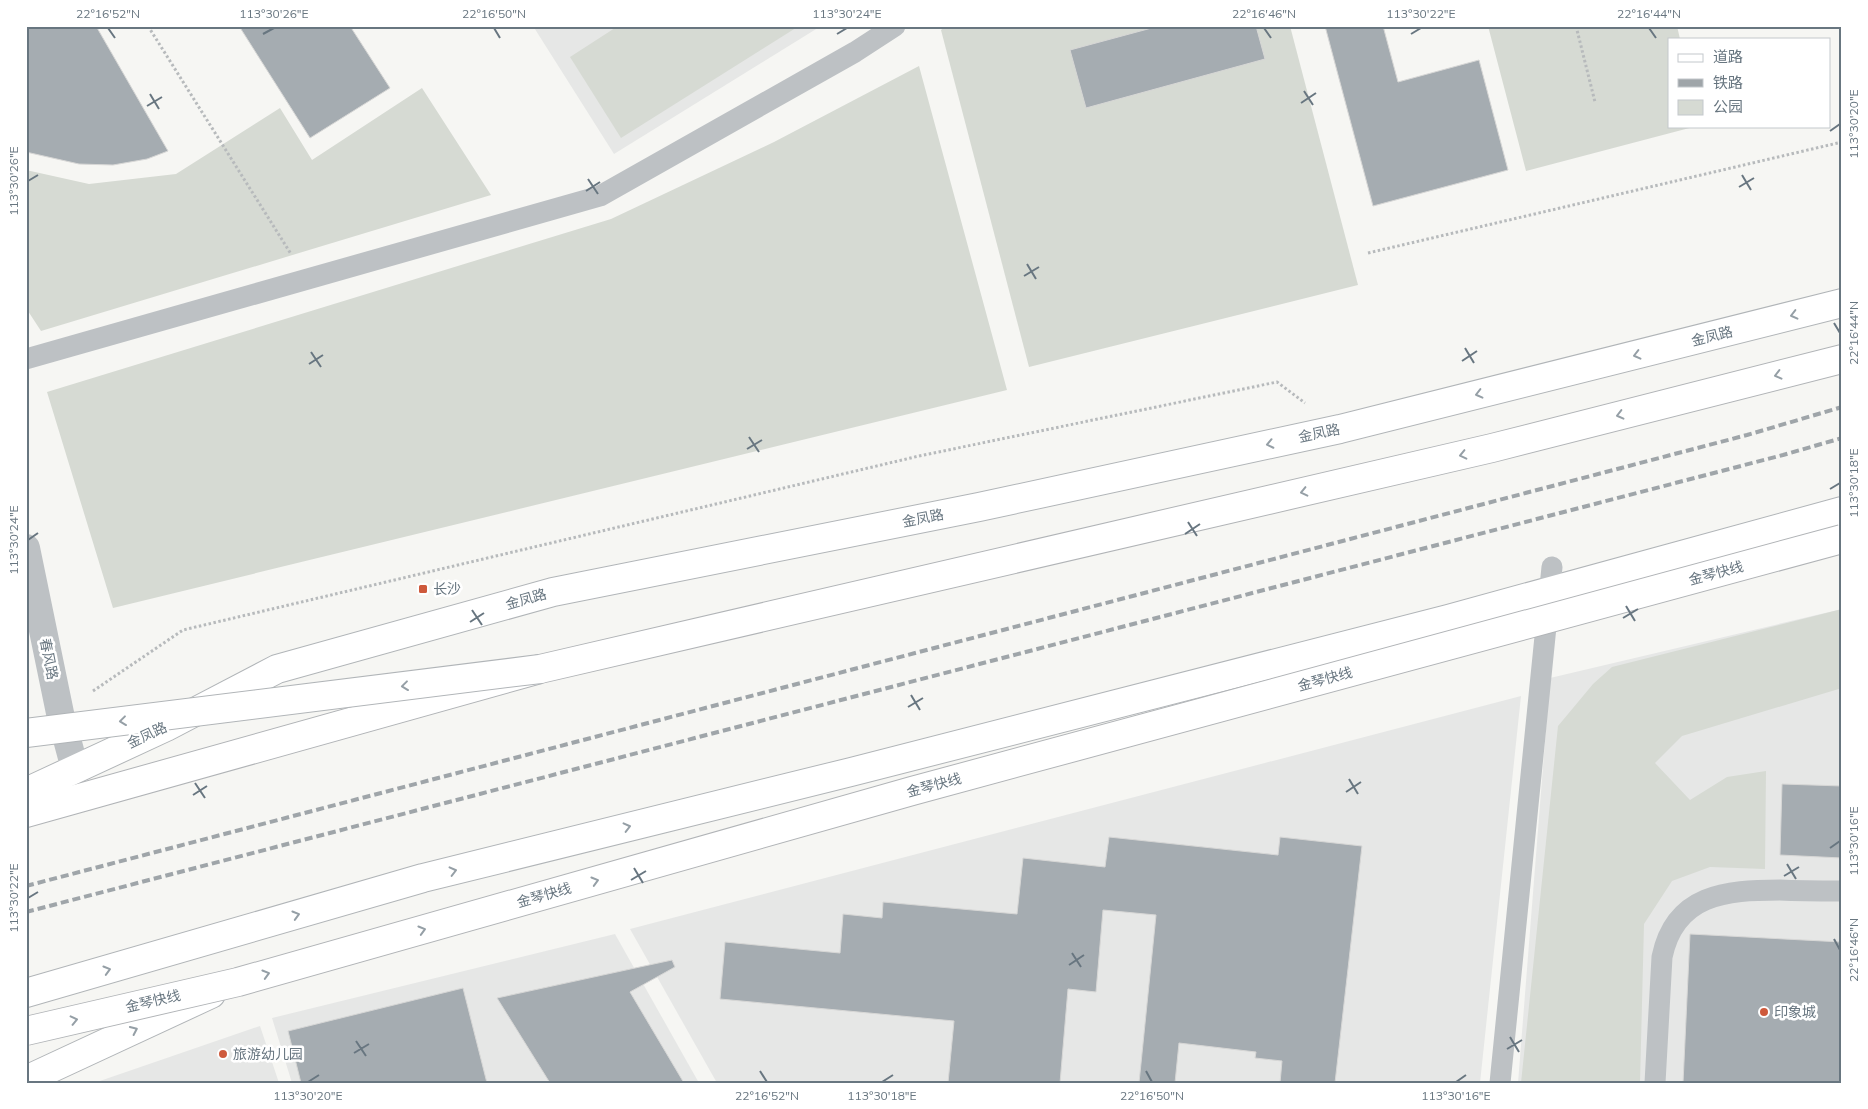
<svg xmlns="http://www.w3.org/2000/svg" width="1868" height="1109" font-family="Mulish,'Noto Sans SC',sans-serif">
	<style>
		.built { fill: #e6e7e6 }
		.green { fill: #d6dad3 }
		.building { fill: #a5acb1; stroke: #d7d7d6 }
		.lines { fill: none; stroke-linecap: round; stroke-linejoin: round }
		.primary-casing { stroke: #b1b5b8; stroke-width: 30 }
		.highway-casing { stroke: #b1b4b7; stroke-width: 30 }
		.path { stroke: #b7babc; stroke-width: 3; stroke-dasharray: 2.5 2.5; stroke-linecap: butt }
		.lane { stroke: #bdc1c4; stroke-width: 21 }
		.street { stroke: #bdc1c4; stroke-width: 28 }
		.primary { stroke: #fff; stroke-width: 28 }
		.highway { stroke: #fff; stroke-width: 28 }
		.rail { stroke: #9fa5a9; stroke-width: 4; stroke-dasharray: 8 4; stroke-linecap: butt }
		.primary-bridge-casing { stroke: #b1b5b8; stroke-width: 30; stroke-linecap: butt }
		.highway-bridge-casing { stroke: #b1b4b7; stroke-width: 30; stroke-linecap: butt }
		.primary-bridge { stroke: #fff; stroke-width: 28 }
		.highway-bridge { stroke: #fff; stroke-width: 28 }
		.oneway { stroke: #959fa6 }
		.ticks { fill: none; stroke: #687680; stroke-width: 2 }
		.poi-dot { fill: #ce593b; stroke: #fff; stroke-width: 2 }
		.labels { text-anchor: middle; stroke-width: 5; stroke-linejoin: round; paint-order: stroke }
		.street-label { font-size: 14px; fill: #687680; stroke: #fff }
		.poi-label { font-size: 14px; fill: #687680; stroke: #fff; text-anchor: start }
		.neatline { fill: none; stroke: #687680; stroke-width: 2 }
		.ticks-label { font-size: 12px; text-anchor: middle; fill: #687680 }
	</style>
	<rect width="100%" height="100%" fill="#f6f6f3"/>
	<g class="built">
		<path d="M533 26H821L614 154Z"/>
		<path d="M1842 609V1083H1518L1550 678Z"/>
		<path d="M1521 696 1480 1083H717L630 929Z"/>
		<path d="M615 934 699 1083H292L272 1018Z"/>
		<path d="M260 1026 279 1083H94Z"/>
	</g>
	<g class="green">
		<path d="M618 26H799L621 138 570 57Z"/>
		<path d="M946 26H1290L1358 285 1029 367 941 30Z"/>
		<path d="M1488 26H1677L1680 39H1669V126H1697L1526 171Z"/>
		<path d="M919 66 1007 390 113 608 47 392 611 219 774 142Z"/>
		<path d="M422 88 491 195 41 331 26 308V170L89 184 176 174 280 108 312 160Z"/>
		<path d="M1842 609V688L1682 736 1655 763 1690 800 1727 777 1766 771 1765 869 1710 867 1672 881 1644 924 1640 1083H1521L1558 726 1593 684 1612 667Z"/>
	</g>
	<g class="building">
		<path d="M26 26H96L168 151 147 159 113 165 79 164 26 152Z"/>
		<path d="M239 26H350L390 88 310 138Z"/>
		<path d="M1159 26H1256L1265 59 1086 108 1070 50Z"/>
		<path d="M1325 26H1383L1398 82 1479 60 1508 170 1373 206Z"/>
		<path d="M1782 784 1842 786V858L1780 855Z"/>
		<path d="M1109 837 1278 855 1280 837 1362 846 1335 1083H1280L1282 1061 1255 1058 1256 1052 1179 1043 1175 1083H1139L1156 915 1103 910 1096 992 1068 989 1060 1083H948L954 1021 720 999 725 942 840 953 843 914 882 918 883 902 1017 914 1023 858 1105 867Z"/>
		<path d="M1690 934 1842 942V1083H1683Z"/>
		<path d="M672 960 675 967 630 992 684 1083H550L497 998Z"/>
		<path d="M463 988 487 1083H301L288 1031Z"/>
	</g>
	<g class="lines">
		<g class="primary-casing">
			<g id="primary">
				<path d="M26 792 166 727 277 669 553 592 979 507 1340 429 1842 303"/>
				<path d="M26 993 423 878 851 772 1448 619 1842 511"/>
				<path d="M26 1080 211 994"/>
			</g>
		</g>
		<g class="highway-casing">
			<path id="highway" d="M26 813 540 669 1492 448 1842 359"/>
		</g>
		<g class="path">
			<path d="M148 26 291 254"/>
			<path d="M1576 26 1595 102"/>
			<path d="M1368 253 1842 142"/>
			<path d="M93 691 183 630 919 456 1277 382 1305 403"/>
		</g>
		<g class="lane">
			<path d="M26 359 600 196 855 52 895 26"/>
			<path d="M1500 1083 1552 567"/>
			<path d="M1655 1083 1662 957C1675 894 1726 890 1780 890 1800 891 1821 891 1842 891"/>
		</g>
		<path class="street" d="M26 548 60 713 75 769"/>
		<use href="#primary" class="primary"/>
		<use href="#highway" class="highway"/>
		<g class="rail">
			<path d="M26 886 1747 435 1842 407"/>
			<path d="M26 912 1783 455 1842 438"/>
		</g>
		<g class="primary-bridge-casing">
			<path id="primary-bridge" d="M26 733 540 669"/>
		</g>
		<g class="highway-bridge-casing">
			<path id="highway-bridge" d="M26 1031 238 982 912 791 1842 539"/>
		</g>
		<use href="#primary-bridge" class="primary-bridge"/>
		<use href="#highway-bridge" class="highway-bridge"/>
	</g>
	<defs><path id="oneway-chevron" d="M-2-3.5L2.5 0L-2 3.5" fill="none" stroke-width="1.6" stroke-linecap="round" stroke-linejoin="round" transform="scale(1.25)"/></defs>
	<g class="oneway">
		<use href="#oneway-chevron" transform="translate(1794 315) rotate(166)"/>
		<use href="#oneway-chevron" transform="translate(1637 355) rotate(166)"/>
		<use href="#oneway-chevron" transform="translate(1778 375) rotate(166)"/>
		<use href="#oneway-chevron" transform="translate(1479 394) rotate(166)"/>
		<use href="#oneway-chevron" transform="translate(1620 415) rotate(166)"/>
		<use href="#oneway-chevron" transform="translate(1270 444) rotate(168)"/>
		<use href="#oneway-chevron" transform="translate(1463 455) rotate(167)"/>
		<use href="#oneway-chevron" transform="translate(1304 492) rotate(167)"/>
		<use href="#oneway-chevron" transform="translate(405 686) rotate(173)"/>
		<use href="#oneway-chevron" transform="translate(123 721) rotate(173)"/>
		<use href="#oneway-chevron" transform="translate(627 827) rotate(-14)"/>
		<use href="#oneway-chevron" transform="translate(453 871) rotate(-14)"/>
		<use href="#oneway-chevron" transform="translate(595 881) rotate(-16)"/>
		<use href="#oneway-chevron" transform="translate(296 915) rotate(-16)"/>
		<use href="#oneway-chevron" transform="translate(422 930) rotate(-16)"/>
		<use href="#oneway-chevron" transform="translate(107 970) rotate(-16)"/>
		<use href="#oneway-chevron" transform="translate(266 974) rotate(-16)"/>
		<use href="#oneway-chevron" transform="translate(74 1020) rotate(-13)"/>
		<use href="#oneway-chevron" transform="translate(134 1030) rotate(-25)"/>
	</g>
	<path class="ticks" d="M108 28 115 38M494 28 500 38M1264 28 1271 38M1649 28 1656 38M263 34 274 28M837 34 847 28M1411 34 1421 28M1304 91 1313 105M150 94 159 109M1301 103 1316 93M147 106 162 97M1830 131 1840 124M1742 175 1751 190M588 179 598 194M28 181 38 175M1739 187 1754 178M586 191 600 182M1027 264 1036 279M1024 276 1039 267M1834 323 1840 333M1465 348 1474 363M311 352 321 367M1462 361 1477 351M309 364 323 355M749 437 759 452M747 449 762 440M1830 489 1840 483M1188 522 1197 536M1185 534 1200 524M28 540 38 533M1626 606 1635 621M472 610 482 625M1623 618 1638 609M470 622 484 613M911 695 920 710M908 707 923 698M1349 779 1358 794M195 783 205 798M1346 792 1361 782M193 795 207 786M1830 848 1840 841M1787 864 1796 879M634 868 643 883M1784 876 1799 867M631 880 646 871M28 898 38 892M1834 939 1840 950M1072 953 1081 967M1069 965 1084 955M1510 1037 1519 1052M356 1041 366 1056M1507 1049 1522 1040M354 1053 369 1044M760 1071 767 1082M1146 1071 1152 1082M308 1082 319 1075M882 1082 893 1075M1456 1082 1466 1075"/>
	<g class="poi-dot">
		<rect x="418" y="584" width="10" height="10" rx="2.5"/>
		<circle cx="1764" cy="1012" r="5"/>
		<circle cx="223" cy="1054" r="5"/>
	</g>
	<g class="labels">
		<g class="street-label">
			<text transform="translate(1712 336) rotate(-14)" y="5">金凤路</text>
			<text transform="translate(1319 433) rotate(-12)" y="5">金凤路</text>
			<text transform="translate(923 518) rotate(-11)" y="5">金凤路</text>
			<text transform="translate(1716 573) rotate(-15)" y="5">金琴快线</text>
			<text transform="translate(526 599) rotate(-16)" y="5">金凤路</text>
			<text transform="translate(49 659) rotate(79)" y="5">春风路</text>
			<text transform="translate(1325 679) rotate(-15)" y="5">金琴快线</text>
			<text transform="translate(147 735) rotate(-25)" y="5">金凤路</text>
			<text transform="translate(934 785) rotate(-15)" y="5">金琴快线</text>
			<text transform="translate(544 895) rotate(-16)" y="5">金琴快线</text>
			<text transform="translate(153 1001) rotate(-13)" y="5">金琴快线</text>
		</g>
		<g class="poi-label">
			<text x="433" y="594">长沙</text>
			<text x="1774" y="1017">印象城</text>
			<text x="233" y="1059">旅游幼儿园</text>
		</g>
	</g>
	<rect width="1868" height="1109" fill="none" stroke="#ffffff" stroke-width="55"/>
	<rect x="1668" y="38" width="162" height="90" fill="#ffffff" stroke="#c3c8cc"/>
	<rect x="1678" y="54" width="25" height="8" fill="#ffffff" stroke="#c3c8cc"/>
	<text x="1713" y="62" font-size="15" fill="#687680">道路</text>
	<rect x="1678" y="79" width="25" height="8" fill="#9fa5a9" stroke="#c3c8cc"/>
	<text x="1713" y="88" font-size="15" fill="#687680">铁路</text>
	<rect x="1678" y="100" width="25" height="15" fill="#d6dad3" stroke="#c3c8cc"/>
	<text x="1713" y="112" font-size="15" fill="#687680">公园</text>
	<rect x="28" y="28" width="1812" height="1054" class="neatline"/>
	<g class="ticks-label">
		<text x="108" y="18">22°16'52"N</text>
		<text x="274" y="18">113°30'26"E</text>
		<text x="494" y="18">22°16'50"N</text>
		<text x="847" y="18">113°30'24"E</text>
		<text x="1264" y="18">22°16'46"N</text>
		<text x="1421" y="18">113°30'22"E</text>
		<text x="1649" y="18">22°16'44"N</text>
		<text transform="translate(1854 124) rotate(-90)" y="4">113°30'20"E</text>
		<text transform="translate(14 181) rotate(-90)" y="4">113°30'26"E</text>
		<text transform="translate(1854 333) rotate(-90)" y="4">22°16'44"N</text>
		<text transform="translate(1854 483) rotate(-90)" y="4">113°30'18"E</text>
		<text transform="translate(14 540) rotate(-90)" y="4">113°30'24"E</text>
		<text transform="translate(1854 841) rotate(-90)" y="4">113°30'16"E</text>
		<text transform="translate(14 898) rotate(-90)" y="4">113°30'22"E</text>
		<text transform="translate(1854 950) rotate(-90)" y="4">22°16'46"N</text>
		<text x="308" y="1100">113°30'20"E</text>
		<text x="767" y="1100">22°16'52"N</text>
		<text x="882" y="1100">113°30'18"E</text>
		<text x="1152" y="1100">22°16'50"N</text>
		<text x="1456" y="1100">113°30'16"E</text>
	</g>
</svg>
